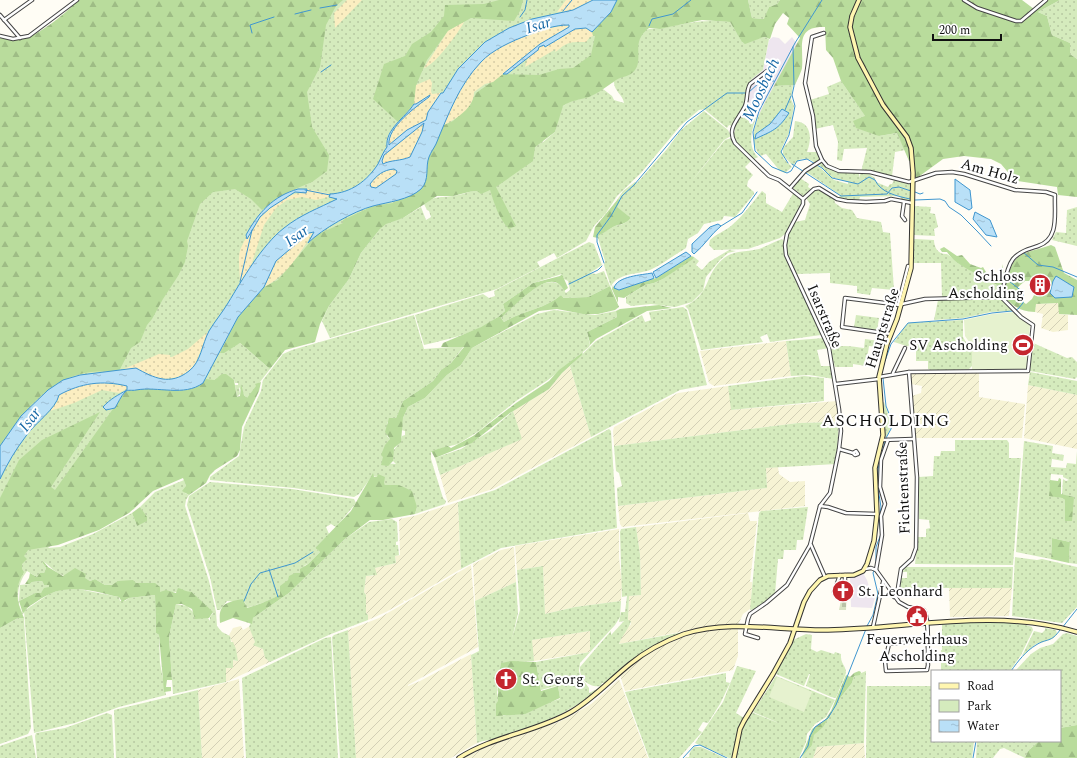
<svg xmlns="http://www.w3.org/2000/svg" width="1077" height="758" font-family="Spectral,serif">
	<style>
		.industrial { fill: #eee6ef }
		.farmland { fill: url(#farmland-furrows) }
		.green { fill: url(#green-dots); fill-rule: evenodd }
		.forest { fill: url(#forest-firs); fill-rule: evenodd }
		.sand { fill: url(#sand-dots) }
		.cemetery { fill: url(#cemetery-stones) }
		.pitch { fill: #e6f2cf }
		.water { fill: url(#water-ripples); stroke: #3f96cf; fill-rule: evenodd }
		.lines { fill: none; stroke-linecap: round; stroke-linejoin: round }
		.stream { stroke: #3f96cf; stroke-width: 1 }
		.minor-casing { stroke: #444; stroke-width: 4.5 }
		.secondary-casing { stroke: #333; stroke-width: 5.5 }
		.minor { stroke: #fff; stroke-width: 2.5 }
		.secondary { stroke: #fff6b0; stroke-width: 3.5 }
		.labels { text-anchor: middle; stroke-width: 4; stroke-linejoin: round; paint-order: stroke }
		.street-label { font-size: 15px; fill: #111; stroke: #fff }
		.poi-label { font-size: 15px; fill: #111; stroke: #fff; text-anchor: end }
		.water-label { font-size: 16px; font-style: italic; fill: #1768a6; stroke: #fff }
		.quarter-label { font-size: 17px; letter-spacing: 1px; fill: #111; stroke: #fff }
	</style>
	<defs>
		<pattern id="farmland-furrows" width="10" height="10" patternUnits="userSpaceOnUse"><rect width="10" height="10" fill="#f6f3d4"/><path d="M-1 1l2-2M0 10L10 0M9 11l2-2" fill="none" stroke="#d2cfb5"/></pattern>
		<pattern id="green-dots" width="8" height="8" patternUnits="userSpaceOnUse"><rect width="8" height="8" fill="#d5ebbd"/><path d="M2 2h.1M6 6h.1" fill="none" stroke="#b6c8a1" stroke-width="1.8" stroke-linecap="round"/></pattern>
		<pattern id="forest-firs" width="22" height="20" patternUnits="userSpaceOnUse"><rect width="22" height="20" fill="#b9dc9c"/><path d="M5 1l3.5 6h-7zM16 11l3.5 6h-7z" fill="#9ebc85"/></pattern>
		<pattern id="sand-dots" width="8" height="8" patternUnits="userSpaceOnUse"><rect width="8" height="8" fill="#fbeec1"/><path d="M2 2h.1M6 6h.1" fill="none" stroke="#d6cba5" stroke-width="1.8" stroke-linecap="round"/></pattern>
		<pattern id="cemetery-stones" width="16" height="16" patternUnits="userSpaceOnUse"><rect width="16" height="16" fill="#d9e3c4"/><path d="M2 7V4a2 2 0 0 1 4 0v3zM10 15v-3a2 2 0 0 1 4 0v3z" fill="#b9c2a7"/></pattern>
		<pattern id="water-ripples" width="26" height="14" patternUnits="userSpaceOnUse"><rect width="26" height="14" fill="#b9e0f7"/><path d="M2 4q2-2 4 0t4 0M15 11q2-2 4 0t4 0" fill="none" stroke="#9ebfd3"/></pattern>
	</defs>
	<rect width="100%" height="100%" fill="#fffdf5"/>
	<g class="industrial">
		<path d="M773 37 779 38 785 44 792 37 797 44 761 111 759 117 753 115 745 103 744 93 752 79 763 70 769 40Z"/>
		<path d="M863 573 867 580 871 593 876 594 872 608 851 607 850 577Z"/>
	</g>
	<g class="farmland">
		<path d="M1059 303V314L1068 315V330L1053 332 1041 328 1043 314 1035 312 1036 304Z"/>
		<path d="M786 341 791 376 714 386 709 383 700 351Z"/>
		<path d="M570 366 591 437 493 489 448 503 440 475 521 439 513 411 549 389 562 373Z"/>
		<path d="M979 372V397L1025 404 1022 438H915L912 396 921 393 922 386 911 384V374Z"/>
		<path d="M1028 385 1077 395V449L1024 438Z"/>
		<path d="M728 386 732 410 837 401 839 422 798 423 614 446 613 431 614 427 678 393Z"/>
		<path d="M778 467 779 474 790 482 805 481V506L622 527 620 524 618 506 767 488 766 468Z"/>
		<path d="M458 502 461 569 406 601 403 600 404 602 386 612 368 620V615L366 613V595L364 592 366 576H373L375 568 396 563 395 556 400 555 399 519 414 516Z"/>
		<path d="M748 513 750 521H757L750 582H752L751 606 750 609 743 614 738 625 705 627 619 644 624 632 631 624V621H628L629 596 641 595 640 554 636 527Z"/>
		<path d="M619 529V558L622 583 621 601 575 607 545 614 543 566 517 570 515 546Z"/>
		<path d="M514 547 516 582 475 601 473 564 501 550Z"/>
		<path d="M471 565 478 647 408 685V686L420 681 471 654 477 743 451 758H356L348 630 379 618Z"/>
		<path d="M949 588H1012L1009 616 950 617Z"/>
		<path d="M241 626 243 630 250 626 255 642 254 645 263 649 265 657 270 662 226 682V668L233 667V660L237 661 235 650 229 635 233 628Z"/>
		<path d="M738 627V656L733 670 625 691 620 675 637 660 658 647 697 632Z"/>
		<path d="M590 631V652L534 661 531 640Z"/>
		<path d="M239 679 244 758H202L198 690Z"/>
		<path d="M619 679 648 758H464L490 745 556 723 569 717 591 704Z"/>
		<path d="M864 743 865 758H813L817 747Z"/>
	</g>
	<g class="green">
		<path d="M151 0H708L650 19 642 32C651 27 653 30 662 28 688 23 703 19 730 22L743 43 764 37 769 39 763 70 752 79 748 86 745 102 732 126 729 125 727 128 704 109 699 110 681 125 641 173 617 196 606 213 594 226 586 241 557 258 554 253 537 262 540 267 497 289 330 338 322 321 329 306 349 279 361 253 380 229 386 224 234 345 240 343 270 369 247 399 239 387 240 394 237 397 235 385H238V383H235L234 380 218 377 214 380 161 486 148 493 134 509 53 543 48 548 60 547 93 534 132 513 137 526 145 516 140 507 155 492 184 480 186 486 185 493 189 495 186 500 185 506 209 581 216 612 217 626 222 632 230 636 231 642H233L236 649 238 661 233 660V668H226V682L173 694 169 637 176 604 187 606 199 618H208L210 621V617L213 613 192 592H160L155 584 105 585 95 579 90 581C81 575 71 579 62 575 54 572 50 566 44 562H42L46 568 44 573 37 577 27 571C17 584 15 600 23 614L0 627V128ZM614 82C614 91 623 95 624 103L614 100 612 96 603 89 590 96 568 102ZM567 103 561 108 555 132 542 143 560 106ZM496 187V207L490 189C481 192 478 190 472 191 466 193 460 195 453 196 440 198 436 195 424 204L427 210 429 211 431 217 426 220 421 207 403 218 399 219 431 195Z"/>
		<path d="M748 0H780L777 4 769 7 765 19 752 18Z"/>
		<path d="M1060 0H1077V59L1070 54V43L1052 35 1047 16 1038 12Z"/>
		<path d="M841 81 879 136 897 133 905 150 895 152 892 176 890 177 861 172 867 148 844 149 842 161 837 160 838 142 833 125 815 129 810 100 829 94 827 87Z"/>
		<path d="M793 85 791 99 794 106 789 133 781 150 784 159 792 167 785 173 780 171 766 154 760 156C744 134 763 107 774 86Z"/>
		<path d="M746 106 752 115 756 117C752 130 747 146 758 157L754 159C746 149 733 146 733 132H735V130L733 129Z"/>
		<path d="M704 111 728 130 731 136 724 140 691 182 725 140 732 138 753 159 745 167 753 175 748 181 747 186 754 192V194L735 217 724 216 722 220 704 224 698 233 688 239 686 248C674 255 663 264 650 270 640 274 616 273 611 287L604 265 605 261 598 238V236C603 233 608 230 613 227 622 223 621 227 631 218L616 207 617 200 623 191 635 182 637 183 667 149 681 130Z"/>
		<path d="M795 121C812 122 812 140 807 152H818L820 160 816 163C806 157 799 157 793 166L783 155V148L793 137Z"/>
		<path d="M821 163 840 172 859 173V178L860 174H869L875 178 876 182 888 187 890 184H892L894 180 910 184V201L901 199 900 196 860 197 859 200 839 198 840 195 805 171 817 165 834 180 848 184V182L831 177 818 164Z"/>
		<path d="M800 178 809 184 808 187 811 189 804 197 793 188Z"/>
		<path d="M815 189 823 190 834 198 835 203 842 208 852 210 857 218 881 222 883 232 890 233 894 290 872 288 870 295 857 293V286L830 283V273L796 274C786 254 780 242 795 222L805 220 810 204 806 198Z"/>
		<path d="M762 191 766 194V203L782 212 794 192 802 199 803 202 785 234 780 238 748 249 714 250 709 245 710 240C716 234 725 231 731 226 743 216 752 203 762 191Z"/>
		<path d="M914 206 931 207 930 213 935 214 938 227 934 229 935 236 914 235Z"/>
		<path d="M1077 207V246L1052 240 1056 232 1066 233 1067 210Z"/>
		<path d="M782 239 784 241 787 261 821 335 770 342 767 334 760 337 763 342 701 350 688 309 685 306C712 294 703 275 724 258 734 250 747 252 759 249 767 246 774 242 782 239Z"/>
		<path d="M915 239 934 240C934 247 938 255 947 254L959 263 991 280 1003 289 1001 294 996 296 942 298 941 263H913V240Z"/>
		<path d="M589 242 594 244 602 265 590 273 596 274 604 271 610 286 588 297 562 298 561 295C545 309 522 311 504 322L501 318C513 307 539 274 559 284 563 286 563 290 566 293L570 290 568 281 564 279 562 274 533 283 503 304 505 311C482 332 453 338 424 345L415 315 483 294 489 298 495 296 494 291Z"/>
		<path d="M729 250 736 251 728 253 720 260 706 277 703 291 692 302 675 307 651 304 631 306 626 303V297L645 285 654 283 663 279 694 257 699 261 696 265 702 270 709 262Z"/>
		<path d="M998 298 1002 300 1012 311 991 312 963 318 934 320 938 300Z"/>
		<path d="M683 307 687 310 707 385 680 390 591 437 570 366 596 341 642 315 645 322 651 320 649 312Z"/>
		<path d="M554 310 595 315 616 311 617 317 587 332 590 345 589 347 548 380 516 401 479 431 458 444 431 451V459L443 498 446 501 445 504 415 514 417 507 399 485H385L377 477 372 476 359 494 354 497 294 488 210 480V477L239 456 244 427 261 391 263 380 283 354 292 350 414 315 424 349 464 346 451 363 441 370 433 381 403 401 396 418H391L387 423V436L390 439 382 463 396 464 393 461V451L400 442 402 436 405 435V431L401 430 403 418 408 407 425 398 447 375 461 365 472 348 537 314Z"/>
		<path d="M856 315 879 318 877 330 854 327Z"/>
		<path d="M963 320V337L967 344 972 346V366L969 369 934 371 928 369V361H916V349L894 342 906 325 909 323Z"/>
		<path d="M824 338 829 348 817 350 821 366H832L834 379 809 375 791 376 786 341Z"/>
		<path d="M865 339 886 342 884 348 869 346 866 366 853 364V367H835L830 350C839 343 854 347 864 348Z"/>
		<path d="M1031 342 1067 358 1072 357 1077 362V377L1075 379 1030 371Z"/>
		<path d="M1030 372 1077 381V395L1028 385Z"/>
		<path d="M804 376 824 378V401L731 410 728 386Z"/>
		<path d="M884 402C888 415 896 426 885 438L881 403Z"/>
		<path d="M513 411 522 439 440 475 435 458 461 449 490 431Z"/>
		<path d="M839 422 836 464 766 468 767 488 618 506 617 488 622 486 619 473 616 471 614 446 798 423Z"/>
		<path d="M609 429 611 431 617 528 501 548 461 569 458 502 495 490Z"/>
		<path d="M955 440H1007L1009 443V458H1021L1013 565 915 564 918 537H926V529L930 528 929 520 919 519V477L933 476 934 456H940L941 451H955Z"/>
		<path d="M1024 441 1053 446 1052 453 1064 455 1063 461 1052 459 1051 467 1066 468 1067 463 1076 464 1077 451V564L1069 563 1070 542 1052 538 1051 559 1016 552ZM1051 474 1063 475V477L1069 480 1066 481 1063 479 1062 495 1074 497 1065 521V500L1062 498 1049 495Z"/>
		<path d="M210 482 292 489 354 499 356 503 336 527 331 524 326 527 329 534 315 548 320 552 308 564 305 565 300 573 288 580 281 595 262 603 246 608 245 602 227 601 220 610H217L210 577 187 505 189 496Z"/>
		<path d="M808 507 803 540H797L796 550H784L783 559H778L775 594 755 609 750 610 759 513 761 511Z"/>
		<path d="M392 519 397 522 398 541 396 542V545H398L399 555 395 556 396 563 375 568 377 575 366 576 364 592 366 595V613L368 615V620L331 634 270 662 265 658 263 649 253 645 255 642 249 627 253 618 289 593 345 539 369 522Z"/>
		<path d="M636 527 640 554 641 595 629 596 628 620 631 621C629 629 622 635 619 644L689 631C654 643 632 659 606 683H602L601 686C589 688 579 679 580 667L611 631V635L624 621 619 622 621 612H625L627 596 622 597 620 532 621 529Z"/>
		<path d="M1015 557 1037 560 1042 559 1077 567V607L1062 623 1012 616Z"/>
		<path d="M543 566 545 614 575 607 621 601 620 617 615 625 580 663 579 671 581 679 541 690 536 662 590 652V631L532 640 534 661 501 663 497 693 503 716 560 699 558 686 583 680 589 688V693L601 687C568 715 538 725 498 738 491 740 484 740 477 743L471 655 479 651 475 601 516 582 518 613 512 639 520 610 517 570Z"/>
		<path d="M906 567H1013L1012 588H900L901 578H907V572H902Z"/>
		<path d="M42 581 44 585H49V587L41 593H35L19 601 20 585 30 584 32 582Z"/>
		<path d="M68 587 119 597 120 601H125L129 598 155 595 156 633 159 635 160 663 166 695 119 707 75 723 34 733 24 611 49 594Z"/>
		<path d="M18 618H24V620L31 728 28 734 0 744V628Z"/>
		<path d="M960 622H1017L1032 627 1033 630 1021 655 1010 671H941V650H942V644H947V636H942V624Z"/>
		<path d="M1045 628 1056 630 1057 634 1052 639 1036 644 1022 656 1034 631 1042 633 1045 630Z"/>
		<path d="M348 630 356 758H340L332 637 334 635Z"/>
		<path d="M1067 633 1077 636V725L1060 728V671H1015L1031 654 1040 648 1053 644 1063 634Z"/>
		<path d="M806 634 812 635 811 649 817 652 821 650 834 654 835 652 841 654C840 664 846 665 846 673L836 698 831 697 806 686 810 674H809L804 686 776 674 793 640Z"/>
		<path d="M331 637 338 758H246L242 678 325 638Z"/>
		<path d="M737 666 756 671 736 713 744 718 733 758H729L695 743 723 702Z"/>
		<path d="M866 671 864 743 817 747 813 758H802L814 735 828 719 841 697 852 683 854 676Z"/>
		<path d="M726 673V682L730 683 720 704 708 723 703 722 698 730 702 732 679 758H649L625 692Z"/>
		<path d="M776 676 835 700 826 717 815 724 807 734 806 742 799 758H736L741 730 751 712 781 724 753 712Z"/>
		<path d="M867 686H932V741H974L972 758H866Z"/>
		<path d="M198 690 202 758H116L114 710Z"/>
		<path d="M107 713 112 715 114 758H37L35 736 36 733 65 728Z"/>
		<path d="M32 735 36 758H0V746Z"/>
		<path d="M977 741H1039L1028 751 1025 758 1004 748 1000 749 993 758H976Z"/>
		<path d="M694 747H701L725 758H684L689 757 690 752Z"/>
	</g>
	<g class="forest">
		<path d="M78 0H343L336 6 326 25 320 67 307 92 312 127 329 155 327 171 312 182 288 192 262 210 251 199 235 189 213 192 200 204 187 241 188 246 185 262 178 276 163 299 152 319 147 325 140 342 131 348 119 371C109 372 100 371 91 372 49 377 22 413 0 446V38C9 39 19 40 28 37 40 34 70 10 78 0Z"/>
		<path d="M499 0H523L520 11 514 21 471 18 448 31 427 60 417 83 414 104 398 122 373 99 384 64 405 56 412 44 431 32 444 16 445 5 484 4Z"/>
		<path d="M617 0H748L752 18 764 19 769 7 777 4 780 0H1022L1034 9 1045 0H1060L1038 12 1047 16 1052 35 1070 43V54L1077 59V197L1058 195 1057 187 1011 180 1012 177 1001 164 991 159 964 156 943 159 917 178 914 176V161H909L897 133 879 136 856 128 853 121 865 116 841 81 833 58 826 50 825 27C794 26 804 48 802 68 801 73 797 80 795 85L774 86 800 38 787 24 789 18 783 13 775 24 770 39 764 37 745 44 742 42 730 22 702 20 660 29 649 28C630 42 644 57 635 70 630 77 622 76 616 80 607 86 599 93 589 97 580 100 571 100 563 106L555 132 535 147 533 161 496 187 516 226 509 229C499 219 494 203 490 190L481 194 477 191H473L453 196H437L403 218 386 224 380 229 361 253 349 279 329 306 320 324 315 342 285 350 270 369 240 343 224 353H220L238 317 264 287 278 280 316 235 343 223V220L373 206 393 203 416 191 428 166V158L444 125 453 121 470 105 476 93 503 74 539 75 559 69 573 68 591 55 595 36H592V32L611 12Z"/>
		<path d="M618 199 620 201 617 207 631 218C623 226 621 223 613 227 608 230 604 233 598 236V238L593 237 595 227Z"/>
		<path d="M1051 245 1055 247 1064 273 1077 280V315L1059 314 1058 303 1036 304 1035 312C1020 311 1014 307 1004 297 1003 291 1005 285 1007 278 1015 250 1025 254 1051 245ZM1025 281H1045L1044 289 1036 291 1032 299 1026 304 1019 299 1018 287Z"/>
		<path d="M944 247 957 256 962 255 970 264 981 268 983 267 986 272 998 277 1002 273V264L1005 279 1003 289C987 276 958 269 947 252H942L940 249Z"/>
		<path d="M691 256 694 257 693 259 663 279 654 283 645 285 624 298 618 297V303L612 289 613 285 614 288 656 278Z"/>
		<path d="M562 274 568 288 564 291C552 262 512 309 501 318L504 322C522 311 545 309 561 295L563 298 588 297 610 286 619 307 615 310 598 314H583L557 309 539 311 472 348 461 365 447 375 425 398 408 407 403 418 401 442 394 448 393 461 388 466 381 465 383 457 381 455 385 445 390 439 385 432 389 418H396L403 401 433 381 441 370 451 363 464 347H441L443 343 481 327 498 317 505 311 503 304 533 283 560 276Z"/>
		<path d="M659 305 672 308 647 311 596 339 590 345V343L587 332 617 317 616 311 620 309Z"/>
		<path d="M583 352 582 355 562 373 549 389 510 413 472 443 435 458 431 451 448 446 451 448 473 436 516 403 549 381 559 370Z"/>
		<path d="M222 374H226L234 380 237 397 240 396 241 384 244 395 247 398 256 386 255 384 261 382 259 391 242 427 240 450 237 456 215 470 210 475 206 483 189 495 182 491 186 486 183 478 153 491 129 513 99 530 58 545 28 550 24 556 27 559 22 564V569L24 572C14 587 16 602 24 618H18L0 628V498L19 460 42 440 100 412 51 487 55 490 125 392C150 381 186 403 206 379L214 380Z"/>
		<path d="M373 473 374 477H377L378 474 385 477 384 483 385 485H399L412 491 417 507 415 514 383 520H370L345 539 289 593 253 618 252 624 233 618 220 623C218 604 226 602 243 599L247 608 262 603 280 595V586L288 580 289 576 295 573H300V569L308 564 320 552 315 548 351 511Z"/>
		<path d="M1059 478 1061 479V494L1074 497 1072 521H1065V500L1062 498 1049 496 1050 480 1058 481Z"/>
		<path d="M140 507 147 517V521L137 526 132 513Z"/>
		<path d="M1052 538 1070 542 1069 563 1051 559Z"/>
		<path d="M42 562H44L48 567 63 576 75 568 86 574 85 578 90 581 95 579 105 585H112L118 581 133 580 136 583H155L160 587V592L166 590 176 593 178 588C183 589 186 592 192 592L213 612 209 618 195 619 192 609 182 604H176L169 637 172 680H167L166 687H171V691L164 692 159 635 156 633 155 595 129 598 122 602 119 597C88 590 64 581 36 602 31 605 25 609 23 614L19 601 35 593H41L44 588 49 587V585H44L42 581 32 582 30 584H25L29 578 30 573 37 577 40 573H44L46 568Z"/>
		<path d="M512 661 536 662 541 691 558 686 560 698 525 714 496 716V704L498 701V686L500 682 508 684 511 679 509 676 502 675 499 673 501 663Z"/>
		<path d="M859 671 861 672 860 675 854 676 852 683 841 697 823 727 814 735 812 745 801 758 812 729 825 720 831 711 846 675 850 677 854 673Z"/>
		<path d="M1077 725V758H1025L1028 751 1039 741H1060V728Z"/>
	</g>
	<g class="sand">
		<path d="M347 0H362L335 28 334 13Z"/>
		<path d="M566 0H593L573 10 557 12Z"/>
		<path d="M464 22C459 32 434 66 424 68L448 31Z"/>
		<path d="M569 25 570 27 540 44 493 82 485 84 474 92C474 108 456 119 444 125 449 107 467 75 481 61 500 42 542 27 569 25Z"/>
		<path d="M580 27 586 28 592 32 593 36 590 37 586 42C577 42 570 41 563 46 560 48 559 50 555 52L556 49 525 67 528 57 538 50 539 47 544 45 545 47 559 37Z"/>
		<path d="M430 79 432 83 431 91 432 94 441 93 428 112 426 120 407 130 389 145C388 127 417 106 429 95L416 104H414L416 85Z"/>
		<path d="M424 123 422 132 410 157C401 161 389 160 383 165L382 161 384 155Z"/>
		<path d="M394 169 397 171 396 174 376 188 371 187 370 184C377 175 383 170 394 169Z"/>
		<path d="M307 189 330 194 329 197 316 200 302 197 287 200 276 208 264 225 250 269 240 282C240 272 237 257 241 248 251 224 278 192 305 193Z"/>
		<path d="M314 231C299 254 289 274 264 287L276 261 309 233Z"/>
		<path d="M209 331 194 367 180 377 166 379 153 378 136 368 119 371 159 354 170 355V357H172L188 349Z"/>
		<path d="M97 382 127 386 128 388 119 393 102 390 74 403 50 411 58 400 59 394 75 386Z"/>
	</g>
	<path class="cemetery" d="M837 585H845L847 590 846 610H839L841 600 835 593Z"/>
	<g class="pitch">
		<path d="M1014 312 1030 325 1027 370H972V346L965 336 964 320 992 314Z"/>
		<path d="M777 677 812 692 804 712 769 697Z"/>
	</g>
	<g class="water">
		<path d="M593 0H617L611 12 592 32 586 28 575 29 545 47 544 45 539 47 538 50 507 74H503L540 44 569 27V25C554 25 541 30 528 35 512 41 492 50 481 62 459 85 448 115 436 144 434 148 431 152 429 157 425 167 430 180 421 189 409 200 388 202 373 206 354 211 322 229 308 243L314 232 309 233 276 261 264 287 238 317 203 383C184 397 158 386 136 390 132 391 128 389 125 392 121 396 118 403 115 408L106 410 103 407C110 399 118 395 127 390V386C102 380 81 383 59 395 56 409 35 423 26 436 16 449 7 464 0 479V446L21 416 48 390 63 380 80 375 136 368C154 378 170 386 189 371 201 362 202 344 209 331 215 321 222 313 228 303 242 280 262 245 284 228 300 215 319 208 337 199L329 197 330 194C351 193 367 181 378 164 381 158 383 152 387 147 385 129 405 118 414 104H416L430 95 429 97C416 107 387 127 389 145L407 130 426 120 428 112 441 93H443L458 69 485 42 509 28 532 19 573 10ZM424 123 422 132 410 157C401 161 390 160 383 164L382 161 384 155ZM394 169 397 171 396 174 376 188 371 187 370 184C377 175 383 170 394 169Z"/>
		<path d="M782 109 789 113C778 130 772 131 755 139L756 134 770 124Z"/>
		<path d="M955 179 970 190 972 208 969 210 955 202Z"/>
		<path d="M298 189H307L306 193 295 192 270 208 260 217 247 239 246 235C258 213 273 196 298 189Z"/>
		<path d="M975 212 990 220 997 237 986 235 973 219Z"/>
		<path d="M718 224 721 226C711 234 704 246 694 254L692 252V244L710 227Z"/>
		<path d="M686 252 691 256 656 278 653 272Z"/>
		<path d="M652 273 654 278 652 279 619 290 614 288C617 276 642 275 652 273Z"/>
		<path d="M1056 276 1074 287 1072 297 1055 298 1050 293 1053 281Z"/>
	</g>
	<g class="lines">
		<g class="stream">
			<path d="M822 0 795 43 759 111 753 132 755 151 772 167 787 173 791 171 797 161 807 159 822 168 832 178 858 184 869 177 875 180C881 193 897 196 910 199"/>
			<path d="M320 8 337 5"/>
			<path d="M563 11 572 0"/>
			<path d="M295 14 311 10"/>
			<path d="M520 17 525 10 527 0"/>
			<path d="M649 26 652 19 673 14 691 0"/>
			<path d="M252 33 250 25 274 17"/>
			<path d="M321 72 331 65"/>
			<path d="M785 110 791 96"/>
			<path d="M788 163 781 152 789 135 795 106 792 95 794 86 793 47"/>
			<path d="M792 164 841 196 887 194 892 188 899 187 911 191"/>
			<path d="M305 190 330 195"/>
			<path d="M915 192 920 194 923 193"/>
			<path d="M915 200 940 199 945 201 949 207 961 215 977 231 991 246"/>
			<path d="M721 226 742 213 757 192"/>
			<path d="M1023 252 1038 265 1053 267 1077 277"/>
			<path d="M604 263 597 242V235L611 216 622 196 634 185 687 122 727 93H748L760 82 774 81"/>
			<path d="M240 282 252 230"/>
			<path d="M569 284 598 270 602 266"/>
			<path d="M885 361 891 344 908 323 963 319 992 313 1012 311 1018 309 1023 303V292L1009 281 1007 277"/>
			<path d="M883 378 886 406 892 421 891 429 886 438"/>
			<path d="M876 561V547L881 534 879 520 881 507 878 488V469L885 441"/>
			<path d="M269 569 278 597"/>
			<path d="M244 601 251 584 260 573 295 563 313 552"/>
			<path d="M867 626 873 615 878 594 873 573 876 565"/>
			<path d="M1062 628 1077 609"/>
			<path d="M1011 671C1018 661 1026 651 1036 645 1047 638 1051 643 1060 630"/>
			<path d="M683 758 694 746 700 745 727 758"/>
			<path d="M800 758 808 746 810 736 815 727 828 718 836 705 866 629"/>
			<path d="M973 758 976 741"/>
		</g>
		<g class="minor-casing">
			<g id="minor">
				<path d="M964 0 977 8 1016 21H1021L1046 0"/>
				<path d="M0 15 20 38"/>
				<path d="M4 20 32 0"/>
				<path d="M824 33 812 37 805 83 813 116 816 146 822 160 827 166 839 171 870 172 909 182 936 173 952 172 964 174 1015 190 1046 192 1055 195C1054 213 1060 239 1038 246 1029 249 1020 251 1013 259 1006 268 1004 286 1001 297"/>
				<path d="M0 36 13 39 29 36 77 0"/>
				<path d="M791 187 805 171 822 160"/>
				<path d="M803 199 814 189 819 188 837 199 847 201 866 202 885 201 891 199 912 203"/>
				<path d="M904 202 902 216 905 220"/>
				<path d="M898 305 908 266"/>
				<path d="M891 334 842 327 845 298 901 305"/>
				<path d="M893 373 905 348"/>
				<path d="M879 377 909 372 1028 371 1033 325 1021 317 1001 297 925 299 902 304"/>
				<path d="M836 384 879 379"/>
				<path d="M882 440 913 439"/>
				<path d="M839 449 853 453 855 455 858 454 856 451 853 453"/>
				<path d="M820 506 828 507 846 513 877 514"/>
				<path d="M811 545 825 577"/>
				<path d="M865 569 871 568 876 570 899 602 908 607 924 610C930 619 927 653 928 665L927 670 886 671 885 661 889 644 927 640"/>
				<path d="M876 570 882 535 881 516 885 504 880 487 881 460 888 440"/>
				<path d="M837 584H845V575"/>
				<path d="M834 592 840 575"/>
				<path d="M894 597 897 594 901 569 912 559 916 548 917 477 909 372"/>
				<path d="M873 627 883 582"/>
				<path d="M758 638 745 634 748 619 750 614 766 603 787 585 810 545 820 506 830 493 839 449 841 431 839 409 829 348 786 255 785 245 787 234 803 204V199L779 180 769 176 735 143C726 128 739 119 745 106 748 99 746 91 750 84L767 71"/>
			</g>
		</g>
		<g class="secondary-casing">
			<g id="secondary">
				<path d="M459 758C493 736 536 732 571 712 593 699 610 680 630 664 646 651 665 641 684 634 731 619 780 631 828 630 912 628 995 608 1077 632"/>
				<path d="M734 758 740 729 744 721 773 674 790 643 804 602 810 591 820 580 828 576 854 575 863 571 867 564 874 541 877 514 875 468 883 435 879 377 887 344 897 319 911 268 913 173 911 148 907 137 883 105 858 58 850 27 852 16 859 0"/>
			</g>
		</g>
		<use href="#minor" class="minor"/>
		<use href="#secondary" class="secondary"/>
	</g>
	<defs>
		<g id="building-disc" transform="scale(1.15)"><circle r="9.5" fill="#c4262e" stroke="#fff"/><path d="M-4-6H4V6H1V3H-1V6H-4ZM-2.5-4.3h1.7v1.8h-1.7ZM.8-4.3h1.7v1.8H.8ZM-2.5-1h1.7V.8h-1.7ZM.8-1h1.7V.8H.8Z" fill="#fff"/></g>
		<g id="stadium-disc" transform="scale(1.15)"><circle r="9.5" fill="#c4262e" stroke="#fff"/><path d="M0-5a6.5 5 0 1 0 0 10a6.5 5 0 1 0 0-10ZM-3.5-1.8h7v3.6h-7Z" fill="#fff"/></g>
		<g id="church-disc" transform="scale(1.15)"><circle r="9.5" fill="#c4262e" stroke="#fff"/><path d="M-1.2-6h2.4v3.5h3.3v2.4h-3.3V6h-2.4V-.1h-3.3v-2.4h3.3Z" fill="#fff"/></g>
		<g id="civic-disc" transform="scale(1.15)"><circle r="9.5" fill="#c4262e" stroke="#fff"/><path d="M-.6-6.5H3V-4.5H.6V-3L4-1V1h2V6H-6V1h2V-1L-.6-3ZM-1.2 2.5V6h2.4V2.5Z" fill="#fff"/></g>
	</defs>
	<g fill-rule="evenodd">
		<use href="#building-disc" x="1040" y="285"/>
		<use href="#stadium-disc" x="1023" y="345"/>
		<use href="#church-disc" x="843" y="591"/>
		<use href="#civic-disc" x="917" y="616"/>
		<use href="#church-disc" x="506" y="679"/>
	</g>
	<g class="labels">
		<g class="street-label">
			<text transform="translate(990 171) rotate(16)" y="5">Am Holz</text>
			<text transform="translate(825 316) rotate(67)" y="5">Isarstraße</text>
			<text transform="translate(882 328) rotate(-73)" y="5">Hauptstraße</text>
			<text transform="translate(903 488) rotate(-92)" y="5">Fichtenstraße</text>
		</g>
		<g class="poi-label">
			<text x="1024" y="281">Schloss<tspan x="1024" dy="17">Ascholding</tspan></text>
			<text x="1008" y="350">SV Ascholding</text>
			<text x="858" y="596" text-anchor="start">St. Leonhard</text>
			<text x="917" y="644" text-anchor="middle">Feuerwehrhaus<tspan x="917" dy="17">Ascholding</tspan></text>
			<text x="522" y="684" text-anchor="start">St. Georg</text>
		</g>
		<g class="water-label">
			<text transform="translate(538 24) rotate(-17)" y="6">Isar</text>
			<text transform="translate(760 89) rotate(-65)" y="6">Moosbach</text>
			<text transform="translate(296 235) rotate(-36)" y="6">Isar</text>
			<text transform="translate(29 419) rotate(-54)" y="6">Isar</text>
		</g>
		<g class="quarter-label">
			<text x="886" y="426">ASCHOLDING</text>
		</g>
	</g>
	<rect x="931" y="670" width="130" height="72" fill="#ffffff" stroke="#a0a0a0"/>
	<rect x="939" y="683" width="20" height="6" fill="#fff6b0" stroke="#a0a0a0"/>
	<text x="967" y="690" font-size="12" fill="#111111">Road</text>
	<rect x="939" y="700" width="20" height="12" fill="#d5ebbd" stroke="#a0a0a0"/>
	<text x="967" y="710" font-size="12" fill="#111111">Park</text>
	<rect x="939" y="720" width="20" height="12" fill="url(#water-ripples)" stroke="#a0a0a0"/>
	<text x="967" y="730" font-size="12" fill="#111111">Water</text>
	<path d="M933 34v6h68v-6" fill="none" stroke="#111111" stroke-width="2"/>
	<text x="939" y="34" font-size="12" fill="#111111" stroke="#ffffff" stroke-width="3" paint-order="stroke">200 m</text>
</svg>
